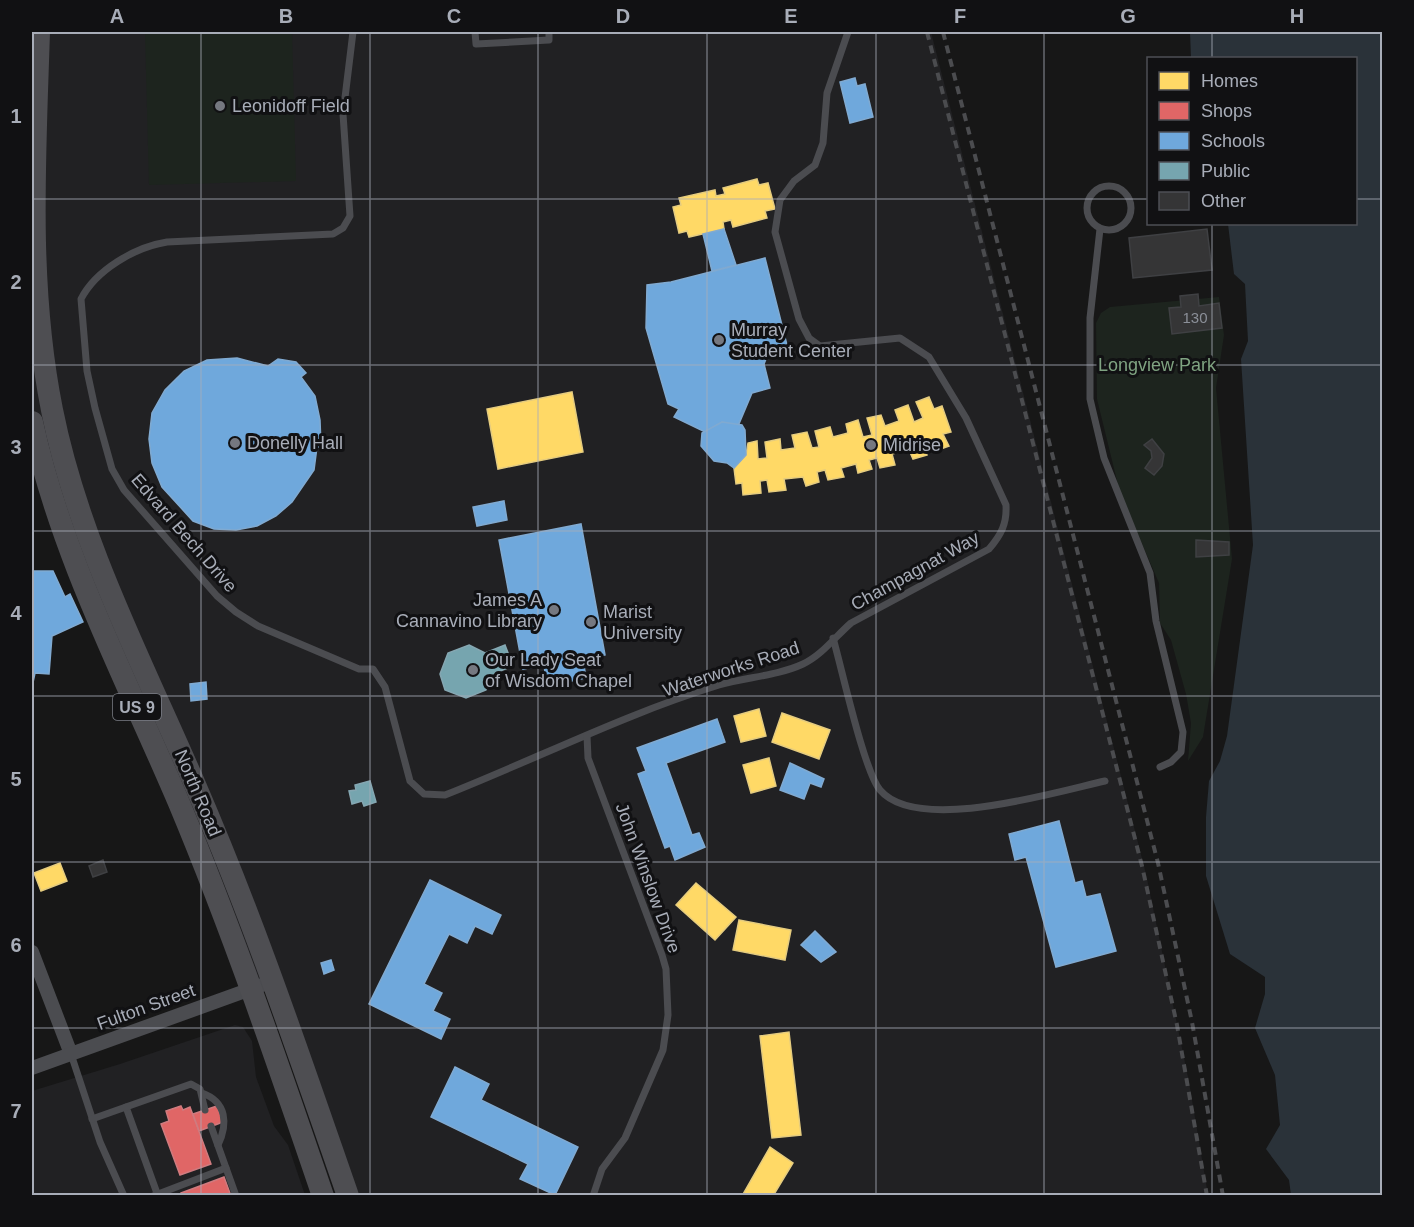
<svg xmlns="http://www.w3.org/2000/svg" width="1414" height="1227" font-family="Helvetica,sans-serif">
	<style>
		.built { fill: #212123 }
		.green { fill: #1d241e }
		.water { fill: #2a3239 }
		.homes { fill: #ffd966; stroke: #e5cc7f; stroke-width: 1.5 }
		.shops { fill: #e06666; stroke: #cf7b7f; stroke-width: 1.5 }
		.schools { fill: #6fa8dc; stroke: #80aad1; stroke-width: 1.5 }
		.public { fill: #76a5af; stroke: #85a7b2; stroke-width: 1.5 }
		.building { fill: #353536; stroke: #3f4043; stroke-width: 1.5 }
		.lines { fill: none; stroke-linecap: round; stroke-linejoin: round }
		.service { stroke: #4b4c50; stroke-width: 7 }
		.minor { stroke: #4b4c50; stroke-width: 14 }
		.trunk { stroke: #4e4e52; stroke-width: 22 }
		.rail { stroke: #4b4c4f; stroke-width: 4; stroke-dasharray: 8 6; stroke-linecap: butt }
		.grid { fill: none; stroke: #a8adb8; stroke-width: 1.5; stroke-opacity: 0.55 }
		.poi-dot { fill: #757880; stroke: #111113; stroke-width: 2 }
		.labels { text-anchor: middle; stroke-width: 6; stroke-linejoin: round; paint-order: stroke }
		.number-label { font-size: 15px; fill: #8b8f98 }
		.shield { fill: #111113; stroke: #7b7e86; stroke-width: 1.5 }
		.shield-label { font-size: 16px; font-weight: bold; fill: #a8adb8 }
		.poi-label { font-size: 18px; fill: #a8adb8; stroke: #111113; text-anchor: start }
		.park-label { font-size: 18px; fill: #7fa381; stroke: #111113 }
		.street-label { font-size: 18px; fill: #a8adb8; stroke: #111113 }
		.neatline { fill: none; stroke: #a8adb8; stroke-width: 2 }
		.grid-label { font-size: 20px; text-anchor: middle; font-weight: bold; fill: #a8adb8 }
	</style>
	<rect width="100%" height="100%" fill="#171717"/>
	<g class="built">
		<path d="M32 32H931L1146 874 1189 1082 1208 1195H347L271 979 249 987 32 422Z"/>
		<path d="M235 1025 243 1027 252 1041 256 1077 274 1126 288 1145 305 1195 32 1196V1091L120 1064Z"/>
	</g>
	<g class="green">
		<path d="M145 32H292L296 181 149 185Z"/>
		<path d="M1219 297 1224 335 1216 388 1232 559 1203 737 1188 761 1191 723 1186 694 1171 640 1160 623 1159 583 1120 493 1097 399 1096 323 1101 313 1110 307Z"/>
	</g>
	<path class="water" d="M1190 32H1382V1195H1291L1289 1180 1266 1149 1280 1125 1275 1075 1255 1028 1265 994V977L1230 954 1206 876V817L1209 781 1220 761 1227 736 1253 545 1241 359 1248 341 1245 284 1234 274 1228 224H1356V58H1191Z"/>
	<g class="homes">
		<path d="M757 179 759 185 768 183 775 209 765 211 767 218 733 227 731 220 723 222 724 229 689 237 687 231 679 233 673 207 681 205 679 198 715 190 716 196 725 194 723 188Z"/>
		<path d="M572 392 583 452 498 469 487 409Z"/>
		<path d="M929 397 934 409 942 406 951 432 943 434 949 446 935 451 930 442 923 444 927 455 913 459 909 450 892 454 895 465 880 468 877 458 869 460 872 469 858 473 856 464 841 468 844 477 828 480 825 470 817 472 819 482 806 486 803 477 784 479 786 490 769 492 767 480 760 481 761 493 743 495 742 483 736 484 734 468 746 455 748 443 757 441 758 459 767 458 765 442 780 439 781 450 795 448 792 435 807 432 812 448 819 447 815 431 830 427 833 437 848 433 846 424 858 420 863 437 872 435 867 418 881 415 885 426 899 421 895 410 908 405 914 422 923 418 916 402Z"/>
		<path d="M759 709 766 736 741 742 734 716Z"/>
		<path d="M782 713 830 730 819 759 772 742Z"/>
		<path d="M769 758 776 786 751 793 743 765Z"/>
		<path d="M60 863 67 881 41 891 34 873Z"/>
		<path d="M696 883 736 917 715 940 676 905Z"/>
		<path d="M739 920 791 930 785 960 733 950Z"/>
		<path d="M789 1032 801 1135 772 1138 760 1036Z"/>
		<path d="M770 1147 793 1163 773 1196H742Z"/>
	</g>
	<g class="shops">
		<path d="M181 1106 183 1110 190 1107 211 1164 180 1175 161 1124 169 1121 166 1111Z"/>
		<path d="M217 1106 223 1122 199 1131 193 1114Z"/>
		<path d="M224 1177 231 1196H182L181 1193Z"/>
	</g>
	<g class="schools">
		<path d="M855 78 857 86 865 84 873 117 850 123 840 82Z"/>
		<path d="M724 229 736 265 712 271 703 234Z"/>
		<path d="M765 258 787 345 783 347 785 355 766 359 764 364 770 388 752 393 738 426 722 422 705 432 674 417 679 409 668 404 646 328 647 285 671 282Z"/>
		<path d="M237 358 268 366 278 359 296 362 306 373 301 377 315 396 320 420 321 447H317L314 470 292 502 276 516 257 526 236 530 214 529 193 521 162 487 152 463 149 439 152 413 165 390 184 371 207 360Z"/>
		<path d="M722 422 742 425 745 430 746 455 734 468 727 463 714 461 701 446 702 433Z"/>
		<path d="M504 501 507 520 477 526 473 507Z"/>
		<path d="M581 524 605 655 583 659 586 678 547 686 544 665 523 669 499 540Z"/>
		<path d="M32 571H53L65 597 70 594 83 622 52 636 49 674 35 673 32 687Z"/>
		<path d="M206 682 207 699 191 701 190 684Z"/>
		<path d="M717 719 725 742 666 763 692 835 699 833 705 847 675 860 670 846 665 848 638 774 646 771 637 748Z"/>
		<path d="M790 763 824 779 821 787 810 783 804 799 780 790Z"/>
		<path d="M1059 821 1075 883 1082 881 1086 897 1100 894 1116 951 1056 967 1026 857 1015 860 1009 834Z"/>
		<path d="M430 880 501 915 492 934 475 926 467 943 449 934 424 984 442 993 433 1011 450 1019 441 1039 369 1004Z"/>
		<path d="M815 931 836 952 821 962 801 945Z"/>
		<path d="M331 960 334 970 324 974 321 963Z"/>
		<path d="M455 1067 489 1084 481 1100 578 1147 555 1195 520 1179 528 1164 431 1117Z"/>
	</g>
	<g class="public">
		<path d="M469 645 485 653 505 645 513 666 495 673 486 690 466 698 445 690 440 674 448 653Z"/>
		<path d="M370 781 376 802 364 806 362 801 352 804 349 791 356 790 355 785Z"/>
	</g>
	<g class="building">
		<path d="M1207 229 1212 270 1133 278 1129 238Z"/>
		<path d="M1198 294 1199 306 1219 303 1222 328 1172 334 1169 308 1181 307 1180 296Z"/>
		<path d="M1152 439 1164 454 1162 466 1154 475 1145 468 1152 458 1151 451 1144 445Z"/>
		<path d="M1196 540 1229 542V555L1196 557Z"/>
		<path d="M103 860 107 872 93 877 89 866Z"/>
	</g>
	<g class="lines">
		<g class="service">
			<path d="M353 32 343 114 350 216 343 228 333 234 167 242C135 247 96 270 81 299L87 371 95 408 112 469 124 490 217 596 236 612 258 626 359 669H373L385 687 410 781 424 794 445 795C536 759 625 714 719 685 746 677 777 676 803 664 822 655 835 637 851 623L989 549C1001 535 1007 524 1006 505L966 418 929 357 900 338 820 346 809 338 799 319 775 232 780 200 794 181 815 165 823 143 827 93 848 32"/>
			<path d="M475 32 476 44 549 40V32"/>
			<circle cx="1109" cy="208" r="22"/>
			<path d="M1100 229 1090 318V399L1104 458 1150 573 1156 621 1183 732 1181 752 1171 762 1160 767"/>
			<path d="M833 638C842 669 864 771 880 790 917 834 1056 792 1105 781"/>
			<path d="M587 736 588 758 662 955 666 969 668 1015 663 1050 625 1138 602 1169 593 1196"/>
			<path d="M71 1054 100 1142 124 1196"/>
			<path d="M202 1093C227 1102 228 1124 218 1145"/>
			<path d="M126 1107 158 1196"/>
			<path d="M92 1119 191 1084 200 1089 205 1110"/>
			<path d="M211 1126 236 1196"/>
			<path d="M153 1196 226 1168"/>
		</g>
		<g class="minor">
			<path d="M32 952 71 1054"/>
			<path d="M32 1068 273 981"/>
		</g>
		<g class="trunk">
			<path d="M39 32C35 159 27 285 52 410 78 541 144 666 196 787 254 921 300 1058 348 1196"/>
			<path d="M32 422C61 556 126 678 179 803 233 932 278 1064 323 1196"/>
		</g>
		<g class="rail">
			<path d="M927 32 1142 866 1177 1025 1207 1196"/>
			<path d="M943 32 1158 863 1192 1022 1223 1196"/>
		</g>
	</g>
	<path class="grid" d="M201 32V1196M370 32V1196M538 32V1196M707 32V1196M876 32V1196M1044 32V1196M1212 32V58M32 199H1148M1356 199H1382M1212 224V1196M32 365H1382M32 531H1382M32 696H1382M32 862H1382M32 1028H1382"/>
	<g class="poi-dot">
		<circle cx="220" cy="106" r="6"/>
		<circle cx="719" cy="340" r="6"/>
		<circle cx="235" cy="443" r="6"/>
		<circle cx="871" cy="445" r="6"/>
		<circle cx="554" cy="610" r="6"/>
		<circle cx="591" cy="622" r="6"/>
		<circle cx="473" cy="670" r="6"/>
	</g>
	<g class="labels">
		<g class="number-label">
			<text x="1195" y="323">130</text>
		</g>
		<rect class="shield" x="113" y="694" width="48" height="26" rx="4.5"/>
		<g class="shield-label">
			<text x="137" y="713">US 9</text>
		</g>
		<g class="poi-label">
			<text x="232" y="112">Leonidoff Field</text>
			<text x="731" y="336">Murray<tspan x="731" dy="21">Student Center</tspan></text>
			<text x="247" y="449">Donelly Hall</text>
			<text x="883" y="451">Midrise</text>
			<text x="542" y="606" text-anchor="end">James A<tspan x="542" dy="21">Cannavino Library</tspan></text>
			<text x="603" y="618">Marist<tspan x="603" dy="21">University</tspan></text>
			<text x="485" y="666">Our Lady Seat<tspan x="485" dy="21">of Wisdom Chapel</tspan></text>
		</g>
		<g class="park-label">
			<text x="1157" y="371">Longview Park</text>
		</g>
		<g class="street-label">
			<text transform="translate(184 533) rotate(49)" y="6">Edvard Bech Drive</text>
			<text transform="translate(915 571) rotate(-29)" y="6">Champagnat Way</text>
			<text transform="translate(731 669) rotate(-18)" y="6">Waterworks Road</text>
			<text transform="translate(198 793) rotate(67)" y="6">North Road</text>
			<text transform="translate(648 878) rotate(70)" y="6">John Winslow Drive</text>
			<text transform="translate(146 1007) rotate(-20)" y="6">Fulton Street</text>
		</g>
	</g>
	<rect width="1414" height="1227" fill="none" stroke="#111113" stroke-width="66"/>
	<rect x="1147" y="57" width="210" height="168" fill="#111113" stroke="#4d4f55" stroke-width="1.5"/>
	<rect x="1159" y="72" width="30" height="18" fill="#ffd966" stroke="#4d4f55" stroke-width="1.5"/>
	<text x="1201" y="87" font-size="18" fill="#a8adb8">Homes</text>
	<rect x="1159" y="102" width="30" height="18" fill="#e06666" stroke="#4d4f55" stroke-width="1.5"/>
	<text x="1201" y="117" font-size="18" fill="#a8adb8">Shops</text>
	<rect x="1159" y="132" width="30" height="18" fill="#6fa8dc" stroke="#4d4f55" stroke-width="1.5"/>
	<text x="1201" y="147" font-size="18" fill="#a8adb8">Schools</text>
	<rect x="1159" y="162" width="30" height="18" fill="#76a5af" stroke="#4d4f55" stroke-width="1.5"/>
	<text x="1201" y="177" font-size="18" fill="#a8adb8">Public</text>
	<rect x="1159" y="192" width="30" height="18" fill="#353536" stroke="#4d4f55" stroke-width="1.5"/>
	<text x="1201" y="207" font-size="18" fill="#a8adb8">Other</text>
	<rect x="33" y="33" width="1348" height="1161" class="neatline"/>
	<g class="grid-label">
		<text x="117" y="23">A</text>
		<text x="286" y="23">B</text>
		<text x="454" y="23">C</text>
		<text x="623" y="23">D</text>
		<text x="791" y="23">E</text>
		<text x="960" y="23">F</text>
		<text x="1128" y="23">G</text>
		<text x="1297" y="23">H</text>
		<text x="16" y="123">1</text>
		<text x="16" y="289">2</text>
		<text x="16" y="454">3</text>
		<text x="16" y="620">4</text>
		<text x="16" y="786">5</text>
		<text x="16" y="952">6</text>
		<text x="16" y="1118">7</text>
	</g>
</svg>
